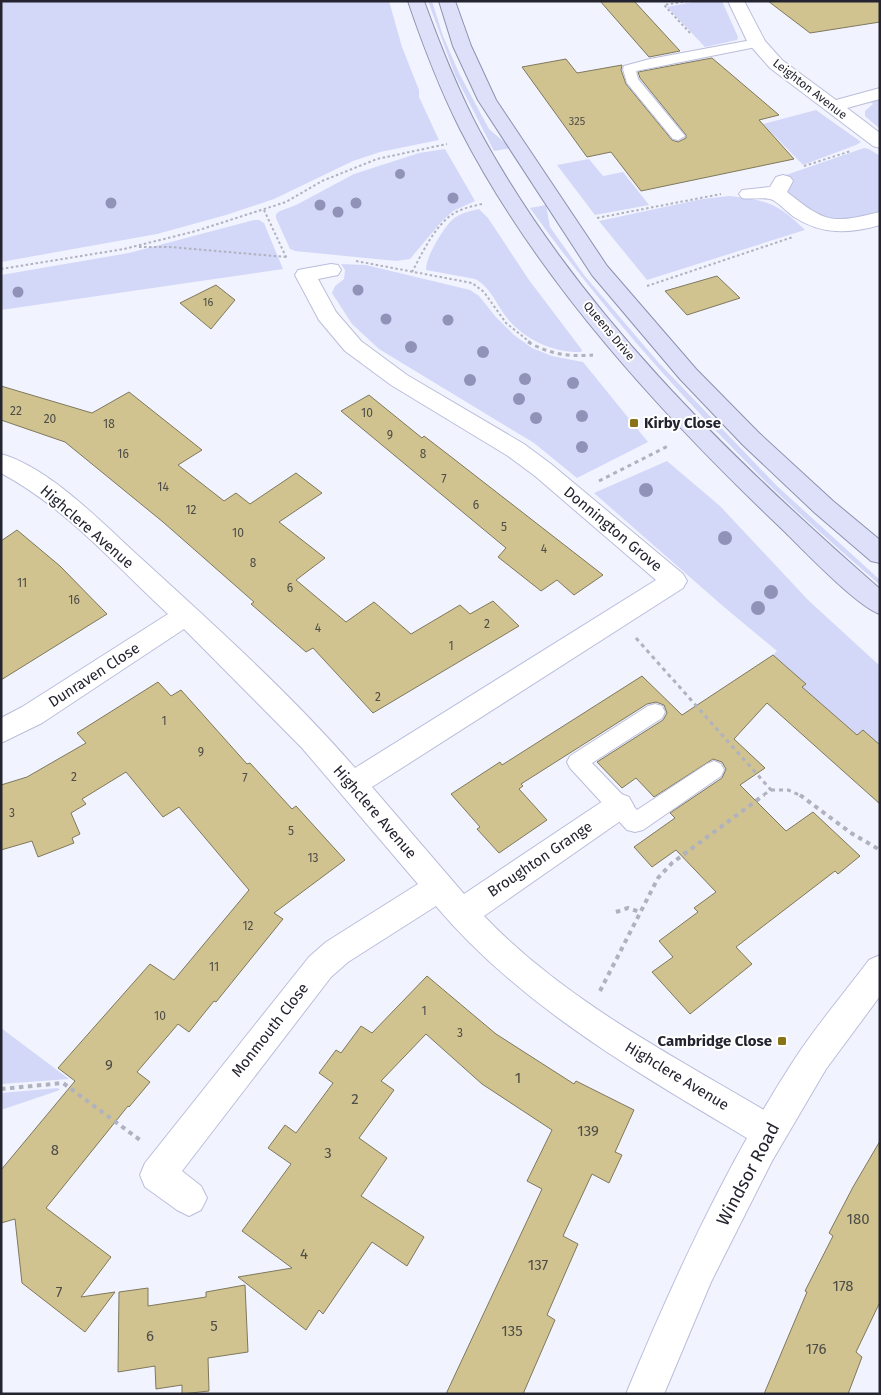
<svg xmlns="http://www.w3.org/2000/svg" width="881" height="1395" font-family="'Fira Sans',sans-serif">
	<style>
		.green { fill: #d4d8f8 }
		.building { fill: #d0c390; stroke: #7f785c }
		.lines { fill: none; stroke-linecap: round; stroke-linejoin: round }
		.lane-casing { stroke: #babedb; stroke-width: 2 }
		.street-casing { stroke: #babedb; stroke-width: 2 }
		.secondary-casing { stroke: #babedb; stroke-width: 2 }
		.primary-casing { stroke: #8e91af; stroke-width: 2 }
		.path-far2 { stroke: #b0b2be; stroke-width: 2; stroke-dasharray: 2.5 2.5; stroke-linecap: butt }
		.path-far1 { stroke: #b0b2be; stroke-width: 3; stroke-dasharray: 4 4; stroke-linecap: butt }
		.path { stroke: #b0b2be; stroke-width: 4; stroke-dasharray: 4.5 4.5; stroke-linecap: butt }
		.lane { fill: #fff; fill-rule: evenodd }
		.street { fill: #fff; fill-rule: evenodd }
		.secondary { fill: #fff; fill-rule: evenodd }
		.primary { fill: #dde0f8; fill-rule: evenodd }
		.tree { fill: #9092b8 }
		.poi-dot { fill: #887316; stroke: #fff; stroke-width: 2 }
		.labels { text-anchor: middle; stroke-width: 4; stroke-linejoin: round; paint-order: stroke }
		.far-number-label { font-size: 11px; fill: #4e4c47 }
		.far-street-label { font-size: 12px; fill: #23242f; stroke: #fff }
		.number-label { font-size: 12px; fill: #4e4c47 }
		.poi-label { font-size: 15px; font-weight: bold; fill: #23242f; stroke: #fff; text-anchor: start }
		.street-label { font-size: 15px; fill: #23242f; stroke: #fff }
		.near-number-label { font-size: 15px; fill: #4e4c47 }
		.near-street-label { font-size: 18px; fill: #23242f; stroke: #fff }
	</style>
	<rect width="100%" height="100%" fill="#f1f3ff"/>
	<g class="green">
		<path d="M1 1H389L402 47 419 90V97L439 140 380 152 353 161 274 199 226 215 157 234 1 262Z"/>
		<path d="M428 1H432L443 36 459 73 489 129 511 148 494 151 455 75Z"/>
		<path d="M697 1H722L738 37 737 40 705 47 667 7Z"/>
		<path d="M880 99V129L865 116V111L873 104 870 102Z"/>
		<path d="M816 110 861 142 856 145 803 165 763 124Z"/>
		<path d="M864 148 869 149 880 156V211L857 220H823L787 195 783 176Z"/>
		<path d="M445 149 475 201 453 211 442 221 410 259 396 261 295 251 290 249 276 218V214L280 211 296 205 354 174 419 153Z"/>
		<path d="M589 159 603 176 623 172 649 205 595 215 557 165Z"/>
		<path d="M729 196C767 200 777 203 805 230L647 280 599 221 702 199Z"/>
		<path d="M546 205 550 227 584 275 658 362 777 486 880 580V585C841 551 802 517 765 481 680 396 600 306 530 208Z"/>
		<path d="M479 209 488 218 529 280 582 350 581 352C552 353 521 338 504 314 495 301 489 286 475 279L426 270C425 258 444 227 453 219 460 213 471 211 479 209Z"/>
		<path d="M254 220H259L264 223 283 269 1 310V275L129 253Z"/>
		<path d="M341 264 366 265 470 290 479 296 495 316 514 335 532 348 552 356 583 362 648 442 577 478 534 443 379 349 352 324 332 293 335 286 344 279 345 270Z"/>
		<path d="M667 461 720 506 808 600 880 666V745L863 730 857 735 802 687 806 684 773 655 777 651 724 607 594 493Z"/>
		<path d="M1 1028 69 1079 1 1084Z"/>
		<path d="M58 1088 60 1090 1 1110V1093Z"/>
	</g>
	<g class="building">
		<path d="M600 1H634L680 51 649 57Z"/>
		<path d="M768 1H880V22L810 33Z"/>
		<path d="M712 58 779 115 759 120 794 159 641 191 611 152 587 157 522 67 566 59 577 73 622 65 621 70 626 84 672 140 678 142 686 138V135L640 78 638 72Z"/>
		<path d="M717 276 740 298 687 315 665 291Z"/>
		<path d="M216 285 235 300 211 329 180 303Z"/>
		<path d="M1 386 92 413 129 392 202 450 178 465 224 501 236 493 250 504 296 473 322 493 279 522 325 558 296 580 346 622 374 602 411 634 460 605 470 614 493 601 519 626 373 713 313 648 306 652 251 604 254 602 163 522 65 442 1 420Z"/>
		<path d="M369 395 422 438 424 436 450 456 603 575 574 595 557 580 541 591 498 557 506 548 341 411Z"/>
		<path d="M17 530 60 566 107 614 1 680V541Z"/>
		<path d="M773 655 806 684 802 687 857 735 863 730 880 745V804L767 703 734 739 765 768 740 785 786 831 813 812 860 856 838 874 835 871 736 947 752 964 690 1014 652 972 673 957 659 941 698 912 694 908 716 892 676 850 652 867 634 847 675 818 670 813 722 778 726 769 722 762 713 759 654 797 636 778 622 788 597 762 663 720 667 713 664 705 656 702 647 704 521 784 523 786 519 789 547 820 499 853 477 829 480 827 451 794 500 762 502 765 642 676 682 715Z"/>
		<path d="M158 682 171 696 181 690 247 764 250 763 292 809 296 806 345 860 274 913 283 919 216 1002 214 1001 189 1032 178 1024 137 1072 150 1082 129 1107 128 1106 46 1208 111 1257 81 1297 115 1292 85 1332 22 1283 15 1219 1 1223V1170L75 1081 58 1068 150 964 174 980 249 890 179 807 163 817 126 772 82 799 86 804 71 813 80 834 72 838 74 843 38 857 32 841 1 850V785L27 777 86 743 77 733Z"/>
		<path d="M427 976 496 1034 574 1084 576 1081 634 1110 615 1152 622 1155 609 1183 592 1174 563 1236 578 1244 547 1315 555 1320 523 1394H446L542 1189 527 1181 552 1130 482 1084 426 1034 381 1081 394 1090 359 1138 387 1158 361 1196 424 1237 407 1266 372 1242 323 1314 319 1310 306 1330 238 1277 292 1268 242 1231 291 1164 268 1148 285 1125 296 1133 333 1083 319 1073 336 1050 341 1053 361 1026 372 1033Z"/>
		<path d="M880 1141V1302L856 1352 862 1357 848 1394H764L807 1292 805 1291 833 1236 829 1233 853 1187Z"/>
		<path d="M245 1285 248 1352 208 1358 209 1391 182 1394V1385L156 1389 155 1366 118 1372 119 1292 148 1288V1306L206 1297V1292Z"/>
	</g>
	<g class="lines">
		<g class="lane-casing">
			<g id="lane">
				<path d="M757 39 763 43 761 46 636 71 638 79 685 136 678 140 673 139 627 83 623 69 624 66 650 59Z"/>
				<path d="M655 704 662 706 665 712 662 718 592 763 637 810 707 764 714 761 721 764 724 770 721 776 643 830 635 832 627 830 570 768 567 762 570 756 648 706Z"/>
			</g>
		</g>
		<g class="street-casing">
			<g id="street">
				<path d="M728 1H744L765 41 782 60 836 100 880 88V99L847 108 880 133V148L873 146 770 68 748 43Z"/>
				<path d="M783 175 790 177 793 181 787 192C826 223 831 224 880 212V225C849 234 822 235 794 217 787 212 780 204 773 200 765 196 751 200 742 198L739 194 742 190 770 187 776 177Z"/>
				<path d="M331 264 338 265 341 270 338 275 318 279 336 312 361 341 407 375 524 444 551 464 683 574 687 581 683 588 372 787 464 894 609 797 619 793 629 797 634 806 629 815 484 916C567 1003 679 1059 781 1120L786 1132 781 1144 769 1149 757 1144C642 1075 523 1009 436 906L348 962 331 977 182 1171 201 1186 207 1198 201 1210 189 1216 177 1210 145 1187 140 1175 145 1163 309 957 326 942 418 884 302 748 184 629 42 723 1 743V718L22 707 168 614C115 565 65 507 1 473V454C51 468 105 526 143 560 216 627 290 693 355 768L656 580 535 476 508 456 391 385 345 351 319 320 295 275 298 270Z"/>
			</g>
		</g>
		<g class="secondary-casing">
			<path id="secondary" d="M880 955V996L826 1069 772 1161 711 1282 664 1394H626C674 1278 726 1165 794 1060 817 1025 844 993 869 960Z"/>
		</g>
		<g class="primary-casing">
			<g id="primary">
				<path d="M408 1H424C440 45 457 88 479 130 576 309 728 456 880 589V614C858 607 804 551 785 532 662 415 538 281 460 129 439 87 423 45 408 1Z"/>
				<path d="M439 1H455L471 46 496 100 607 266 696 369 759 433 833 501 880 540V563L871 561 815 513 743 445 680 379 592 275 478 100 453 46Z"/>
			</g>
		</g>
		<g class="path-far2">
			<path d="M688 1 664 5 690 33"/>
			<path d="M804 166 851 151"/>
			<path d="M264 210 287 259"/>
			<path d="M597 218 721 194"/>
			<path d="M139 247H170L286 257"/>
			<path d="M356 261 472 283 484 292 506 323 531 343"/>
			<path d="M1 269 124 249 196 231 286 202 322 181 377 159 447 144"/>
			<path d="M412 272C423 252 435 224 456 212 464 208 473 206 482 204"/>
			<path d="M647 286 793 237"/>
		</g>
		<g class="path-far1">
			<path d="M528 342C549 354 569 357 593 355"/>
			<path d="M599 481 670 445"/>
			<path d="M636 638 771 790 762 796"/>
			<path d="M771 790H788L802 796"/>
		</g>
		<g class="path">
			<path d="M800 795 851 833 880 850"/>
			<path d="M616 912 628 908 640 912"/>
			<path d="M600 991 658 878 672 863 764 795"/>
			<path d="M1 1089 63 1083 140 1140"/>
		</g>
		<use href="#lane" class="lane"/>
		<use href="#street" class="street"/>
		<use href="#secondary" class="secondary"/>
		<use href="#primary" class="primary"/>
	</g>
	<g class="tree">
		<circle cx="400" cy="174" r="5"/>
		<circle cx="453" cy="198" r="5.5"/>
		<circle cx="111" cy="203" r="5.5"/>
		<circle cx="356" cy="203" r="5.5"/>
		<circle cx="320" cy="205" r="5.5"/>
		<circle cx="338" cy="212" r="5.5"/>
		<circle cx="358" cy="290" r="5.5"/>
		<circle cx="18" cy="292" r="5.5"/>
		<circle cx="386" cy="319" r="5.5"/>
		<circle cx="448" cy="320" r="5.5"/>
		<circle cx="411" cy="347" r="6"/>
		<circle cx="483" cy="352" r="6"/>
		<circle cx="525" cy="379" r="6"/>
		<circle cx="470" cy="380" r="6"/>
		<circle cx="573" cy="383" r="6"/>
		<circle cx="519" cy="399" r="6"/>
		<circle cx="582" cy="416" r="6"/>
		<circle cx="536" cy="418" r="6"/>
		<circle cx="582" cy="447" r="6"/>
		<circle cx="646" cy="490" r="7"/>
		<circle cx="725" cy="538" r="7"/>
		<circle cx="771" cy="592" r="7"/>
		<circle cx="758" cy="608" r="7"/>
	</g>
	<g class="poi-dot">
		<rect x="629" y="418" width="10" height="10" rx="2.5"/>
		<rect x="777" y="1036" width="10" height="10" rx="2.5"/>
	</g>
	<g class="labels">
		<g class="far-number-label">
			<text x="577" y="125">325</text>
			<text x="208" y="306">16</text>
		</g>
		<g class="far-street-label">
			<text transform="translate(810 89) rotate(38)" y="4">Leighton Avenue</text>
			<text transform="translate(609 331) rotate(50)" y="4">Queens Drive</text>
		</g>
		<g class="number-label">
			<text x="16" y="415">22</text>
			<text x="367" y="417">10</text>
			<text x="50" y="423">20</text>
			<text x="109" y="428">18</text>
			<text x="390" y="439">9</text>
			<text x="123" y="458">16</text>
			<text x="423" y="458">8</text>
			<text x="444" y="483">7</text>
			<text x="163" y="491">14</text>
			<text x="476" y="509">6</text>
			<text x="191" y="514">12</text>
			<text x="504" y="531">5</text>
			<text x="238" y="537">10</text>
			<text x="544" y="553">4</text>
			<text x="253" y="567">8</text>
			<text x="22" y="587">11</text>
			<text x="290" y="592">6</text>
			<text x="74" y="604">16</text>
			<text x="487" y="628">2</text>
			<text x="318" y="632">4</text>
			<text x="451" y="650">1</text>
			<text x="378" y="701">2</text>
			<text x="164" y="725">1</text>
			<text x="201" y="756">9</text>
			<text x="74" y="781">2</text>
			<text x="245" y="782">7</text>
			<text x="12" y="817">3</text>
			<text x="291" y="835">5</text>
			<text x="313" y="862">13</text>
			<text x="248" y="930">12</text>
			<text x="214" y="971">11</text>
			<text x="424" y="1015">1</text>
			<text x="160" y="1020">10</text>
			<text x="460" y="1037">3</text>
		</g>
		<g class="poi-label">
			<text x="644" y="428">Kirby Close</text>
			<text x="772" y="1046" text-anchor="end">Cambridge Close</text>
		</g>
		<g class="street-label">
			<text transform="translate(87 527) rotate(41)" y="5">Highclere Avenue</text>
			<text transform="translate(613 529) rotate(40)" y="5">Donnington Grove</text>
			<text transform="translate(94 675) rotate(-33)" y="5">Dunraven Close</text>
			<text transform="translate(375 812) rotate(49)" y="5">Highclere Avenue</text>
			<text transform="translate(540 859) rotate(-34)" y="5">Broughton Grange</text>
			<text transform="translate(270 1030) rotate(-52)" y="5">Monmouth Close</text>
			<text transform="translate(677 1076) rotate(31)" y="5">Highclere Avenue</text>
		</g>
		<g class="near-number-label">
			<text x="109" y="1070">9</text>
			<text x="518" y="1083">1</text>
			<text x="355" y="1104">2</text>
			<text x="588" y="1136">139</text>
			<text x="55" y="1155">8</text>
			<text x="328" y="1158">3</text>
			<text x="858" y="1224">180</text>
			<text x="304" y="1259">4</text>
			<text x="538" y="1270">137</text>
			<text x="843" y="1291">178</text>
			<text x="59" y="1297">7</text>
			<text x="214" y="1331">5</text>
			<text x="512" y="1336">135</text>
			<text x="150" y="1341">6</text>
			<text x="816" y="1354">176</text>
		</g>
		<g class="near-street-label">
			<text transform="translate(748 1174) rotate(-62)" y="6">Windsor Road</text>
		</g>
	</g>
	<rect width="881" height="1395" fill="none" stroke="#23242f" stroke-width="5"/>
</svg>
